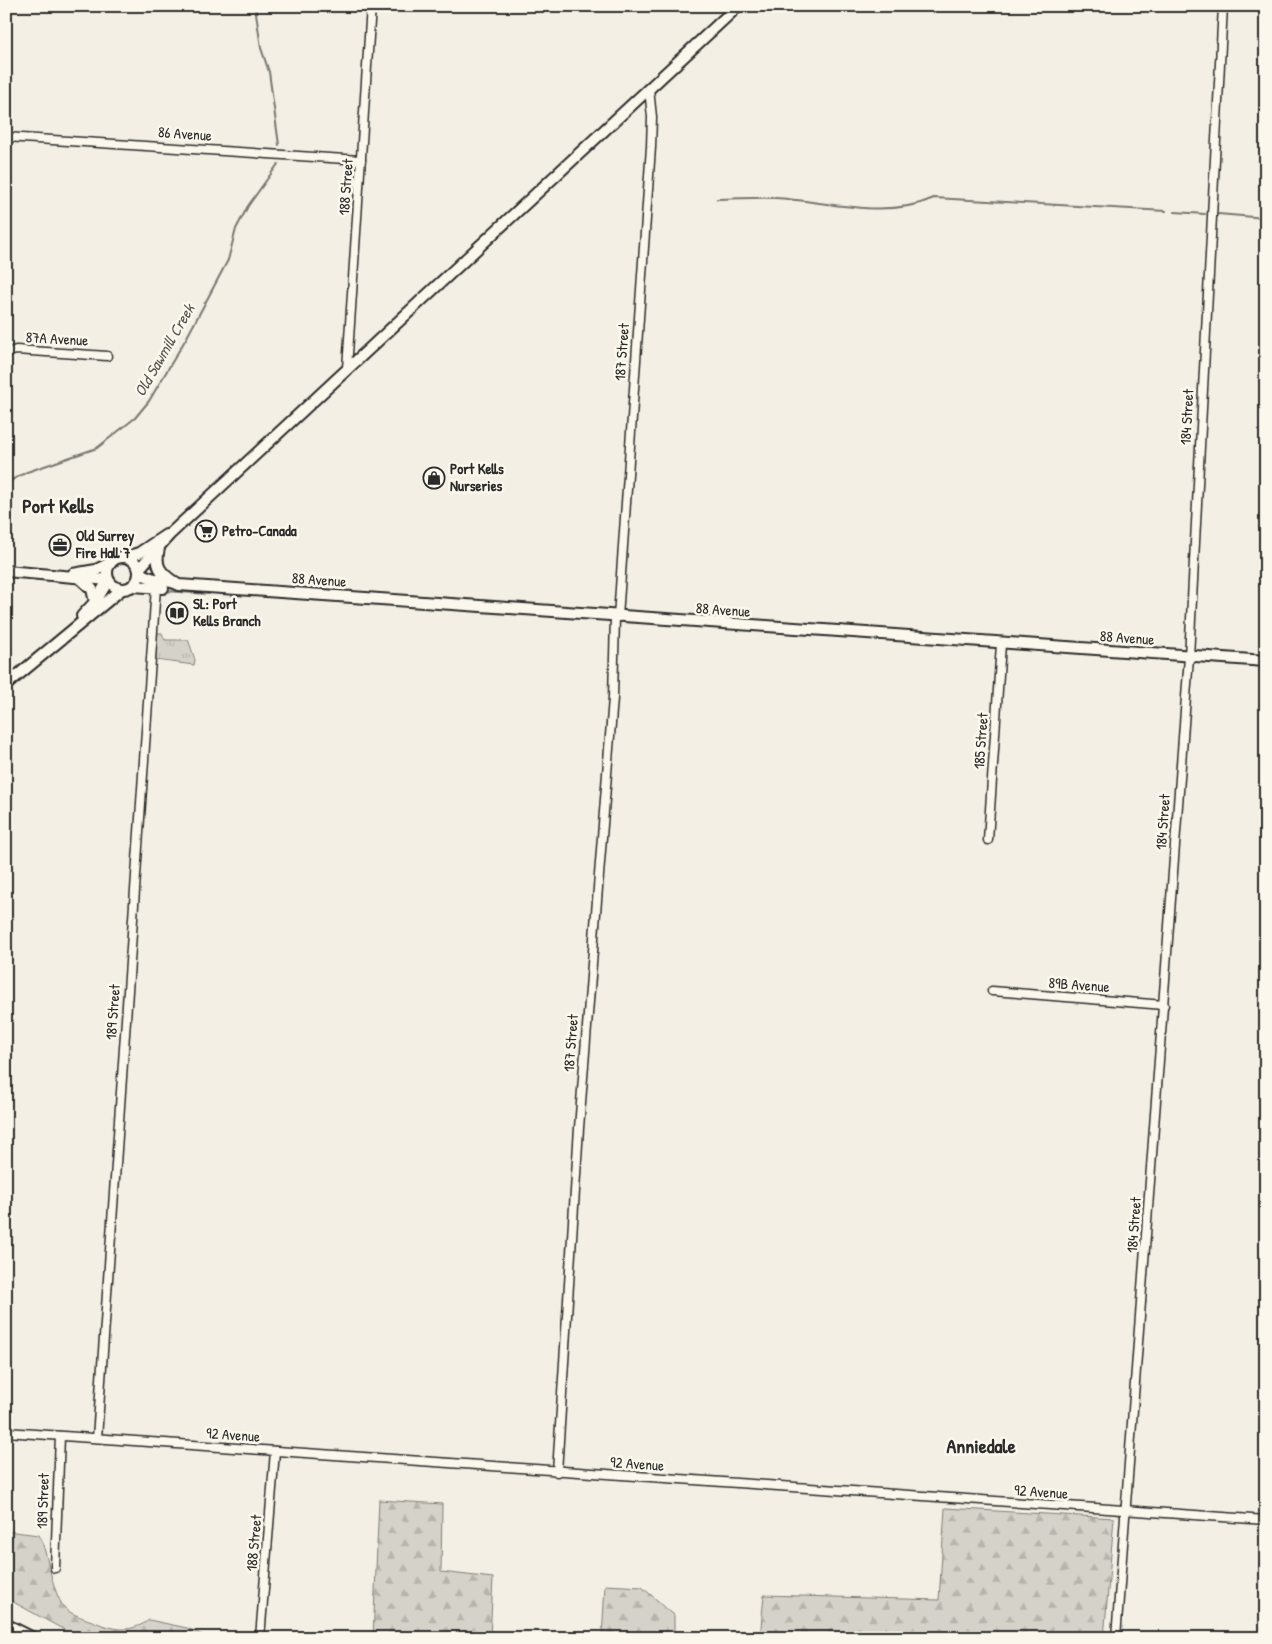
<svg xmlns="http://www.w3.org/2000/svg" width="1272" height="1644" font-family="'Patrick Hand',sans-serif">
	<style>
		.grass { fill: url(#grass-tufts); stroke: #807e7a }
		.forest { fill: url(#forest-firs); stroke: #807e7a }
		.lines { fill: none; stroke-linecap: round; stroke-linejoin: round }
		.stream { stroke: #787772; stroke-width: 2 }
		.minor-casing { stroke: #2b2b2b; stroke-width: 11 }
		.major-casing { stroke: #2b2b2b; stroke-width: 14 }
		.highway-casing { stroke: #2b2b2b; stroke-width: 15 }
		.minor { stroke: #fbf7ec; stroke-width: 8 }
		.major { stroke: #fbf7ec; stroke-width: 10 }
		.highway { stroke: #fbf7ec; stroke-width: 11 }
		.labels { text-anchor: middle; stroke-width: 5; stroke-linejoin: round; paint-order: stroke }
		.street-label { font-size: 15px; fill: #2b2b2b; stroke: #fbf7ec }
		.poi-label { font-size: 15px; font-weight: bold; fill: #2b2b2b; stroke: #fbf7ec; text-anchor: start }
		.water-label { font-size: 16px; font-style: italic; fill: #585755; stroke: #fbf7ec }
		.district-label { font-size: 20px; font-weight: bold; fill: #2b2b2b; stroke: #fbf7ec }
	</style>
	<defs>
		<pattern id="grass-tufts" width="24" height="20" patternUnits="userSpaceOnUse" patternTransform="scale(1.25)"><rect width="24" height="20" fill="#d5d2c9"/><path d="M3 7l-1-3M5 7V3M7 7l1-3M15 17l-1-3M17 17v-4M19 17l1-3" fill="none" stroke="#b7b4ad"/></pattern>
		<pattern id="forest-firs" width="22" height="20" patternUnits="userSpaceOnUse" patternTransform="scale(1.25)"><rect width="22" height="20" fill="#d5d2c9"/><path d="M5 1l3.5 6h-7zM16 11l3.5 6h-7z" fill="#b7b4ad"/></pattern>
	</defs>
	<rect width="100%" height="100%" fill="#f3efe4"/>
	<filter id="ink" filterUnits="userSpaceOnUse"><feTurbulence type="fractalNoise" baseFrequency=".02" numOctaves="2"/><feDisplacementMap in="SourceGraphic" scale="10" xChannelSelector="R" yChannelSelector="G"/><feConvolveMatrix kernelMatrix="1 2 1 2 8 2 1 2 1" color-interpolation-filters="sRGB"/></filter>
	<g filter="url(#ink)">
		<path class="grass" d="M157 633H162L165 640H188C189 641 194 657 195 660L194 665 155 660Z"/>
		<g class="forest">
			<path d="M379 1500 442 1504 441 1572 493 1578 490 1638H373Z"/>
			<path d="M945 1508 1114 1518 1104 1638H760L764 1595 939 1600Z"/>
			<path d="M6 1531 39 1535C49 1554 52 1598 67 1610 76 1617 92 1620 102 1625 119 1631 134 1631 149 1620L187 1628 209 1638H79L6 1598Z"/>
			<path d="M605 1585 642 1587 674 1615V1638H602Z"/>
		</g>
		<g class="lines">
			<g class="stream">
				<path d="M255 6 261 48 269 72 279 145"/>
				<path d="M717 199C736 199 755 197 775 198 827 201 885 220 934 198L1166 211"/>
				<path d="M1175 212 1205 214"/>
				<path d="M1218 214 1266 218"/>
				<path d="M6 483 27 472 97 448 135 418 149 401 187 337 228 260 236 229 248 206 278 164"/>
				<path d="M166 591 209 594"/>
			</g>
			<g class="minor-casing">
				<g id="minor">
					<path d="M6 137 361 160"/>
					<path d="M6 353 16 350 107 356"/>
					<path d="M347 369 371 6"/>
					<path d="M618 617 651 147 652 117 649 89"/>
					<path d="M988 840 1001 644"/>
					<path d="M992 991 1164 1005"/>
					<path d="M6 1432 1266 1520"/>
					<path d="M97 1438 156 587"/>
					<path d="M557 1472 579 1128 613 698 615 617"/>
					<path d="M55 1568 60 1436"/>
					<path d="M260 1638 275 1451"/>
					<path d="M1116 1638 1189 657 1223 6"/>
				</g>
			</g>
			<g class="major-casing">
				<g id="major">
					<path d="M159 548C155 565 159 572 174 582"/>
					<path d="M125 557 139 553 166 535"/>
					<circle cx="123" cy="573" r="16"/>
					<path d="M139 569 170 534 738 6"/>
					<path d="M6 571 108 580"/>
					<path d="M139 572C155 583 167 578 179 585L1266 661"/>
					<path d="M73 574 96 570 110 563"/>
					<path d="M81 579 92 589 95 602"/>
					<path d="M132 586 163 588"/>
					<path d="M82 616 95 602 108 581"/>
					<path d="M6 685 122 589"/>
				</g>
			</g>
			<g class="highway-casing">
				<g id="highway">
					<path d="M6 1625 32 1638"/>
					<path d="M6 1636 11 1638"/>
				</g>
			</g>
			<use href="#minor" class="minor"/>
			<use href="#major" class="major"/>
			<use href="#highway" class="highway"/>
		</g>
	</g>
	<defs>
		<g id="shop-ring" transform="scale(1.125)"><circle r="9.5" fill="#fbf7ec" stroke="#2b2b2b" stroke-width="1.5"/><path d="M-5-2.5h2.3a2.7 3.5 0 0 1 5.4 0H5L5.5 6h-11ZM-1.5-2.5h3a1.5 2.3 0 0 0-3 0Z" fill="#2b2b2b"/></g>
		<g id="supermarket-ring" transform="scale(1.125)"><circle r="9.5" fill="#fbf7ec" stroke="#2b2b2b" stroke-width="1.5"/><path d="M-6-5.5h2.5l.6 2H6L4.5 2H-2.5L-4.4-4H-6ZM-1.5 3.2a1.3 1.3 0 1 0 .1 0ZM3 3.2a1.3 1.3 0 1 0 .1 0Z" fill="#2b2b2b"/></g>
		<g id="office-ring" transform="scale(1.125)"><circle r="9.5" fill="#fbf7ec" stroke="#2b2b2b" stroke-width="1.5"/><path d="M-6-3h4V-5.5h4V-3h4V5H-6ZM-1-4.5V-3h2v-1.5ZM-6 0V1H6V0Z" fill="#2b2b2b"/></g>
		<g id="library-ring" transform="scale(1.125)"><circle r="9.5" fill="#fbf7ec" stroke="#2b2b2b" stroke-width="1.5"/><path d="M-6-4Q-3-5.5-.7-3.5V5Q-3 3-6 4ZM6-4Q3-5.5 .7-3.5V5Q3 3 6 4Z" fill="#2b2b2b"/></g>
	</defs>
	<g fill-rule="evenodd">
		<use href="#shop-ring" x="434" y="478"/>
		<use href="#supermarket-ring" x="206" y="531"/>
		<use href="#office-ring" x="60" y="545"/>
		<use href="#library-ring" x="177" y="613"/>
	</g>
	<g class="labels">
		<g class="street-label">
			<text transform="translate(185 134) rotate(4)" y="5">86 Avenue</text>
			<text transform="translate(346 187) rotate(-86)" y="5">188 Street</text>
			<text transform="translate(57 339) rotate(3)" y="5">87A Avenue</text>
			<text transform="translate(622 352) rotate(-86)" y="5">187 Street</text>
			<text transform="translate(1187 417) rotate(-87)" y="5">184 Street</text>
			<text transform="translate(319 580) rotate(4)" y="5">88 Avenue</text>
			<text transform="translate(723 610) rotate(4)" y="5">88 Avenue</text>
			<text transform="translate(1127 638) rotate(4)" y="5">88 Avenue</text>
			<text transform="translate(981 741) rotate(-86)" y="5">185 Street</text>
			<text transform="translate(1163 822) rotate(-86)" y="5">184 Street</text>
			<text transform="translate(1079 985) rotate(4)" y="5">89B Avenue</text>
			<text transform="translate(113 1012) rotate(-86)" y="5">189 Street</text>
			<text transform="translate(571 1043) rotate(-86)" y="5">187 Street</text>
			<text transform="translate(1134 1225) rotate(-86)" y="5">184 Street</text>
			<text transform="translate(233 1435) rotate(4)" y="5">92 Avenue</text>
			<text transform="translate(637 1464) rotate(4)" y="5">92 Avenue</text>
			<text transform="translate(1041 1492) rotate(4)" y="5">92 Avenue</text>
			<text transform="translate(43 1501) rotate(-88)" y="5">189 Street</text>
			<text transform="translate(254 1543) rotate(-85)" y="5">188 Street</text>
		</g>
		<g class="poi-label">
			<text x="450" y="474">Port Kells<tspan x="450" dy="17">Nurseries</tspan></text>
			<text x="222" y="536">Petro-Canada</text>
			<text x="76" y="541">Old Surrey<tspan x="76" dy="17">Fire Hall 7</tspan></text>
			<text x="193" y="609">SL: Port<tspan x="193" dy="17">Kells Branch</tspan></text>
		</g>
		<g class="water-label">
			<text transform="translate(164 350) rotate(-60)" y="6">Old Sawmill Creek</text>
		</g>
		<g class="district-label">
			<text x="58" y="513">Port Kells</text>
			<text x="981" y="1453">Anniedale</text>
		</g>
	</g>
	<rect width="1272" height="1644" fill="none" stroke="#fbf7ec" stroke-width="25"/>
	<rect x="12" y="12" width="1247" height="1619" fill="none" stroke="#2b2b2b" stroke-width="2" filter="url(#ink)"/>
</svg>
